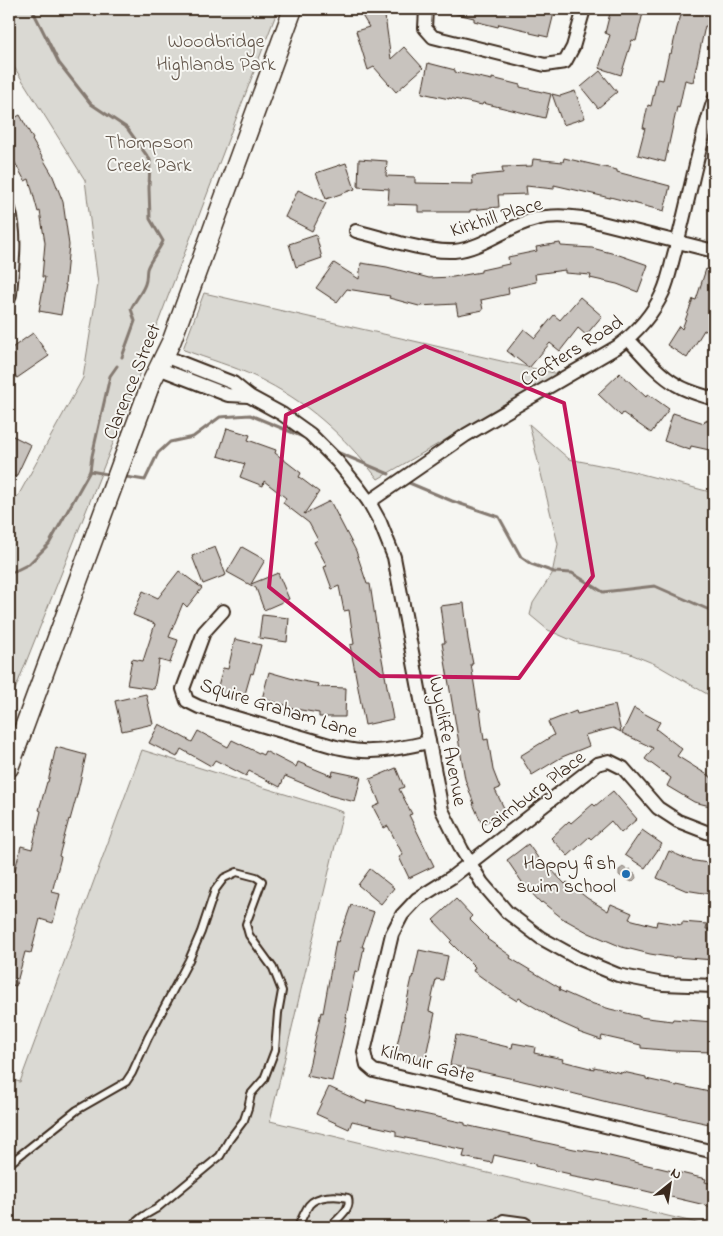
<svg xmlns="http://www.w3.org/2000/svg" width="723" height="1236" font-family="'Indie Flower',sans-serif">
	<style>
		.green { fill: #dad9d3; stroke: #8a8278 }
		.water { fill: #b6b0a9; stroke: #857a71 }
		.lines { fill: none; stroke-linecap: round; stroke-linejoin: round }
		.stream { stroke: #857a71; stroke-width: 3 }
		.building { fill: #c8c3be; stroke: #3b2a1e }
		.lane-casing { stroke: #3b2a1e; stroke-width: 10 }
		.street-casing { stroke: #3b2a1e; stroke-width: 16 }
		.secondary-casing { stroke: #3b2a1e; stroke-width: 21 }
		.lane { stroke: #f6f6f2; stroke-width: 6 }
		.street { stroke: #f6f6f2; stroke-width: 12 }
		.secondary { stroke: #f6f6f2; stroke-width: 18 }
		.marked { fill: none; stroke: #c2185b; stroke-width: 4; stroke-linejoin: round }
		.poi-dot { fill: #1f6fb2; stroke: #f6f6f2; stroke-width: 2 }
		.labels { text-anchor: middle; stroke-width: 4; stroke-linejoin: round; paint-order: stroke }
		.park-label { font-size: 20px; fill: #63564b; stroke: #f6f6f2 }
		.street-label { font-size: 20px; fill: #3b2a1e; stroke: #f6f6f2 }
		.poi-label { font-size: 20px; fill: #3b2a1e; stroke: #f6f6f2; text-anchor: end }
	</style>
	<rect width="100%" height="100%" fill="#f6f6f2"/>
	<filter id="ink" filterUnits="userSpaceOnUse"><feTurbulence type="fractalNoise" baseFrequency=".02" numOctaves="2"/><feDisplacementMap in="SourceGraphic" scale="10" xChannelSelector="R" yChannelSelector="G"/><feConvolveMatrix kernelMatrix="1 2 1 2 8 2 1 2 1" color-interpolation-filters="sRGB"/></filter>
	<g filter="url(#ink)">
		<g class="green">
			<path d="M9 9H278L146 354 131 398 9 705V499L18 496 83 378 98 284 85 180 9 59Z"/>
			<path d="M204 293 558 374 378 479C342 434 308 402 256 377 233 366 208 359 184 350L183 349Z"/>
			<path d="M529 424 569 459 630 471 714 493V698L655 664 628 653 578 643 548 630 530 615 533 603 552 574 558 544Z"/>
			<path d="M142 750 343 812 270 1121 714 1227H9V1079L20 1082Z"/>
		</g>
		<path class="water" d="M623 867 627 870 630 869 632 873 635 874 636 878 632 882 620 876 619 875V870Z"/>
		<g class="lines">
			<g class="stream">
				<path d="M32 9 59 63 91 104 127 128 150 160 149 188 150 219 163 241C159 251 149 261 147 269 146 274 147 279 145 284 142 293 135 300 131 309L135 321 122 357"/>
				<path d="M332 450 389 474"/>
				<path d="M90 471 107 474"/>
				<path d="M126 477 145 480 158 453 170 442 193 437 220 417 250 415 308 439"/>
				<path d="M407 482 452 501 499 517 521 557 531 564 554 572 572 573 603 592 655 586 714 612"/>
				<path d="M9 574 29 564 49 544 90 471 92 456 110 376 117 366"/>
			</g>
		</g>
		<g class="building">
			<path d="M358 9H384L391 59 404 47 423 68 396 92 374 67 368 70 356 31 369 27Z"/>
			<path d="M448 9H555L548 37 530 33V31L499 24 498 27 474 21V18L448 12Z"/>
			<path d="M611 9H644L636 41 632 40 621 75 599 68 610 35 605 33Z"/>
			<path d="M683 9H714V16L711 27 705 26 693 82 685 80 679 108 677 107 665 162 638 155 645 128H643L648 105 651 106 657 79 663 80 669 53 671 54 677 28Z"/>
			<path d="M428 63 455 70V72L492 80V78L520 85V87L551 94 545 118 483 103 482 105 449 98V99L422 93Z"/>
			<path d="M600 71 617 92 598 108 581 87Z"/>
			<path d="M575 91 585 118 563 125 552 94 560 96Z"/>
			<path d="M20 115 33 139 32 140 52 174 63 202 69 245 65 285H66L61 315 39 311 45 277H42L45 243 40 211 38 212 29 179 25 181 9 152V121Z"/>
			<path d="M564 158 617 170V172L670 186 664 211 610 197V198L554 185V189L526 186 527 194 498 195 499 207 470 210V212H418V205L388 204 389 189 358 187 359 159 387 161 386 176 415 177V183L473 184 472 176 503 173 502 167 532 166 533 159 563 162Z"/>
			<path d="M346 163 355 189 326 199 316 173Z"/>
			<path d="M298 190 326 203 312 231 285 217Z"/>
			<path d="M316 235 322 258 296 267 289 244Z"/>
			<path d="M560 243 561 246 592 248 619 255 648 265 638 292 617 284 590 278 591 275 565 273V270L535 274 536 282 508 288 509 294 481 300 483 310 458 315 456 304 419 306 389 298 390 296 347 289 337 302 316 288 334 263 359 279 361 263 387 267 429 278 453 277 481 272V270L509 264 508 257 537 251 536 247Z"/>
			<path d="M706 269 714 272V334L704 330 687 358 667 345 679 326 682 329 693 299 696 300Z"/>
			<path d="M580 297 602 316 586 335 578 328 560 351 550 343 529 368 507 351 524 329 535 338 554 315 560 320Z"/>
			<path d="M33 333 49 356 17 378 9 366V350Z"/>
			<path d="M620 373 646 397 648 394 669 409 651 433 623 413 621 416 598 394Z"/>
			<path d="M673 413 704 423 705 420 714 422V451L691 446 690 450 664 441Z"/>
			<path d="M227 428 250 435 248 440 276 450 275 453 301 473 299 477 319 492 304 514 330 501 356 551 367 584H370L378 637 393 719 365 725 350 645 354 644 349 610 344 611 339 586 332 589 324 567 327 566 314 542 318 540 309 523 283 503 286 498 264 481 263 486 240 477 245 464 218 456Z"/>
			<path d="M9 434 31 445 16 477 9 474Z"/>
			<path d="M215 547 226 575 203 584 192 556Z"/>
			<path d="M242 547 265 560 251 584 278 573 289 599 264 610 256 588 227 572Z"/>
			<path d="M179 571 202 588 187 607 183 603 169 637 178 640 170 663 159 660 154 689 127 685 132 659 143 661 155 624 133 615 143 591 158 598Z"/>
			<path d="M464 603 468 639 473 664H471L478 709H480L484 740 488 739 493 770 500 788 495 790 506 812 482 824 473 804H474L465 779 442 643H445L440 606Z"/>
			<path d="M262 615 289 618 287 642 259 638Z"/>
			<path d="M235 639 261 645 253 674 251 673 243 701 216 693 223 668 228 669Z"/>
			<path d="M269 672 297 680 319 684 318 687 346 688 345 717H319V713L289 708V706L262 699Z"/>
			<path d="M146 694 153 724 122 731 115 701Z"/>
			<path d="M615 705 621 732 613 728 585 735 589 746 562 757 532 775 520 756 554 735 548 722 576 711 577 714Z"/>
			<path d="M634 708 660 722 656 729 682 749 677 756 714 779V807L694 802 667 786 671 778 645 759 653 748 622 733Z"/>
			<path d="M159 724 192 742 198 731 228 747 232 740 263 755 265 751 296 767 298 762 332 776 333 771 361 777 355 802 328 795V794L285 776 280 787 249 771 246 776 215 760 211 766 181 749 177 757 149 743Z"/>
			<path d="M56 747 86 755 78 791 70 820 69 819 59 856 61 857 52 892 60 894 53 923 40 919 31 953 25 952 16 986 9 984V881L12 882 21 846 32 849 41 811 39 810 47 782H48Z"/>
			<path d="M396 768 404 787 399 789 412 814 409 815 434 866 409 878 399 857 403 855 388 826 384 828 373 807 380 804 370 779Z"/>
			<path d="M613 791 637 819 621 833 611 821 591 839 589 837 568 856 551 838 569 821 571 823 593 804 595 806Z"/>
			<path d="M642 830 662 844 645 868 625 855Z"/>
			<path d="M528 844 544 866 546 864 565 884 567 882 587 898 608 911 611 904 632 913 629 919 656 926 657 921 682 925V922L707 924 706 929H714V960L675 957V958L650 954 622 947 589 933 562 918 542 902 541 903 524 885 507 860Z"/>
			<path d="M669 851 689 860 714 864 710 894 685 890 657 878Z"/>
			<path d="M370 869 394 888 381 904 358 885Z"/>
			<path d="M456 899 472 916 469 919 488 938 487 939 511 956 510 958 560 988 559 990 584 1001 610 1009 639 1016V1017L672 1021 673 1019 714 1022V1052L674 1051 641 1048V1045L602 1036 601 1040 578 1032 579 1031 550 1018 551 1017 519 998 517 1001 498 989 473 971 475 967 450 942 452 940 433 920Z"/>
			<path d="M351 905 374 912 362 947H364L359 972 355 971 346 1017 347 1018 332 1081 307 1076 321 1012 323 1013 336 941 338 942Z"/>
			<path d="M419 950 448 956 443 980 436 979 429 1011 435 1013 424 1065 394 1059 412 978H413Z"/>
			<path d="M456 1035 512 1048 513 1043 535 1047 534 1053 563 1059 562 1061 594 1069V1067L622 1073 623 1072 646 1077V1079L677 1086V1085L714 1093V1125L611 1103 532 1083 450 1065Z"/>
			<path d="M329 1087 366 1104 367 1100 396 1107V1108L465 1123V1125L574 1149 602 1153 601 1154 706 1179 705 1182 714 1184V1209L705 1206V1205L637 1189 597 1180 596 1181 569 1176 570 1174 535 1166V1164L494 1155 492 1163 463 1157 465 1150 396 1136V1131L352 1121 349 1129 316 1114Z"/>
		</g>
		<g class="lines">
			<g class="lane-casing">
				<g id="lane">
					<path d="M9 1164 77 1110 126 1082 132 1073 148 1038 189 960 201 932 215 890 224 878 237 872 256 877 262 881 246 924 249 935 273 968 282 991 278 1013 275 1050 264 1079 251 1094 248 1108 244 1120 229 1140 220 1156 156 1209C147 1214 138 1218 132 1227"/>
					<path d="M298 1227C301 1220 305 1211 309 1205 317 1195 337 1195 348 1198 352 1210 337 1218 331 1227"/>
					<path d="M492 1227 493 1225 503 1218 525 1221 528 1223 529 1227"/>
				</g>
			</g>
			<g class="street-casing">
				<g id="street">
					<path d="M426 9 425 28 433 37 545 65 565 62 573 47 584 9"/>
					<path d="M9 209C17 237 12 266 10 294L9 298"/>
					<path d="M356 231C371 235 386 239 400 243 418 247 436 252 454 251 484 248 507 226 536 219 551 215 567 216 582 218L714 251"/>
					<path d="M628 339C643 355 658 374 677 385 688 392 702 395 714 399"/>
					<path d="M164 356 233 383 249 396 282 414 310 434 337 461 358 487 369 502 380 522 394 557 442 810 462 850 482 883 507 912 541 938 577 958 618 975 663 984 714 986"/>
					<path d="M158 368 228 395 249 396"/>
					<path d="M369 502 466 435 617 347C637 332 653 314 663 292 669 279 671 265 675 251 689 201 697 149 714 100"/>
					<path d="M223 611 204 632 183 689 187 701 199 707 336 747C347 749 359 752 371 751 390 751 410 746 429 742"/>
					<path d="M714 835 678 821 658 808 623 768 609 761 597 764 452 877 417 899 402 915 392 934 364 1052 367 1065 374 1071 714 1152"/>
				</g>
			</g>
			<g class="secondary-casing">
				<path id="secondary" d="M9 768 151 383 172 340 293 9"/>
			</g>
			<use href="#lane" class="lane"/>
			<use href="#street" class="street"/>
			<use href="#secondary" class="secondary"/>
		</g>
	</g>
	<path class="marked" d="M425 346 564 403 593 576 519 678 380 676 269 587 286 415Z"/>
	<circle class="poi-dot" cx="626" cy="874" r="5"/>
	<g class="labels">
		<g class="park-label">
			<text x="216" y="47">Woodbridge<tspan x="216" dy="23">Highlands Park</tspan></text>
			<text x="149" y="148">Thompson<tspan x="149" dy="23">Creek Park</tspan></text>
		</g>
		<g class="street-label">
			<text transform="translate(496 216) rotate(-17)" y="7">Kirkhill Place</text>
			<text transform="translate(571 350) rotate(-32)" y="7">Crofters Road</text>
			<text transform="translate(131 381) rotate(-68)" y="7">Clarence Street</text>
			<text transform="translate(279 707) rotate(17)" y="7">Squire Graham Lane</text>
			<text transform="translate(449 741) rotate(79)" y="7">Wycliffe Avenue</text>
			<text transform="translate(532 792) rotate(-37)" y="7">Cairnburg Place</text>
			<text transform="translate(428 1062) rotate(16)" y="7">Kilmuir Gate</text>
		</g>
		<g class="poi-label">
			<text x="616" y="869">Happy fish<tspan x="616" dy="23">swim school</tspan></text>
		</g>
	</g>
	<rect width="723" height="1236" fill="none" stroke="#f6f6f2" stroke-width="30"/>
	<rect x="15" y="15" width="693" height="1206" fill="none" stroke="#3b2a1e" stroke-width="2" filter="url(#ink)"/>
	<g transform="translate(670 1184) rotate(30)" stroke="#f6f6f2" stroke-width="4" paint-order="stroke">
	<path d="M0-4L9 19L0 12L-9 19Z" fill="#3b2a1e"/>
	<text y="-8" font-size="14" font-weight="bold" text-anchor="middle" fill="#3b2a1e">N</text>
	</g>
</svg>
